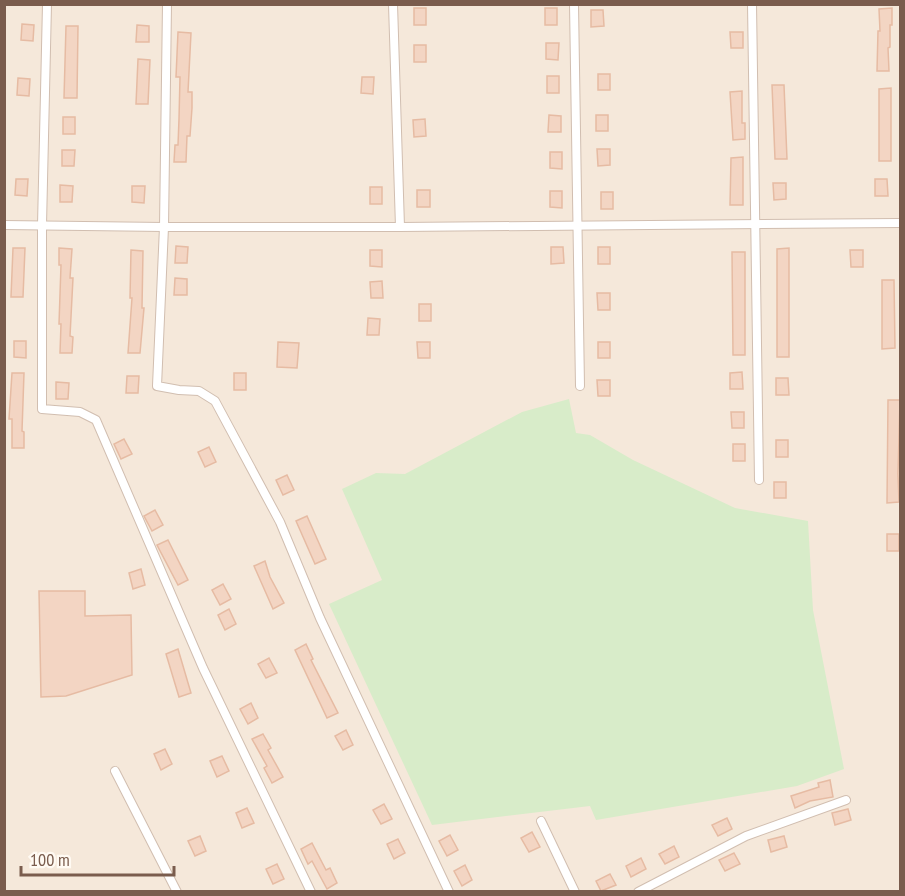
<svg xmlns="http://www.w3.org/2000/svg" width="905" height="896" font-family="'PT Sans Narrow',sans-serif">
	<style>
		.residential { fill: #f5e8da }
		.green { fill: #d8ecc9 }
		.building { fill: #f3d5c3; stroke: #e6bba3; stroke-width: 1.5 }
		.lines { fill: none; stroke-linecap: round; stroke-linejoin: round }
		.street-casing { stroke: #d1beb0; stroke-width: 10 }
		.street { stroke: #fff; stroke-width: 8 }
	</style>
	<rect width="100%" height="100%" fill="#fdf6ec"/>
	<rect class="residential" x="5" y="5" width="895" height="886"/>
	<path class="green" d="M569 399 576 433 590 435 633 460 735 508 808 521 813 610 844 769 797 786 596 820 590 806 432 825 329 604 382 580 342 489 376 473 405 474 522 412Z"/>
	<g class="building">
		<rect x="414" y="8" width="12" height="17"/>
		<rect x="545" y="8" width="12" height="17"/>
		<path d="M892 8V25H890V47L888 48 889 71H877L878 31H880L879 9Z"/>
		<path d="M591 10H603L604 26 591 27Z"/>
		<path d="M22 24 34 25 33 41 21 40Z"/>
		<path d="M137 25 149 26V42H136Z"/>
		<path d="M66 26H78L77 98H64Z"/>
		<path d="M178 32 191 33 188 92H192V108L190 136H187L186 162H174L175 145H178L179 119 180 77H176Z"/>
		<path d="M730 32H743V48H731Z"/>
		<path d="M546 43H559L558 60 546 59Z"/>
		<rect x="414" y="45" width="12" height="17"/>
		<path d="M138 59 150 60 148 104H136Z"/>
		<rect x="598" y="74" width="12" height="16"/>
		<rect x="547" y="76" width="12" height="17"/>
		<path d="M362 77H374L373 94 361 93Z"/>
		<path d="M18 78 30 79 29 96 17 95Z"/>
		<path d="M772 85H784L787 159H775Z"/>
		<path d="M891 88V161H879V89Z"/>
		<path d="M742 91V123H745V139L733 140 730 92Z"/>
		<path d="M549 115 561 116V132H548Z"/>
		<rect x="596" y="115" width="12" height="16"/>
		<rect x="63" y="117" width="12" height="17"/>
		<path d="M425 119 426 136 414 137 413 120Z"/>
		<path d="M597 149H610V165L598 166Z"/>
		<path d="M62 150H75L74 166H62Z"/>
		<path d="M550 152H562V169L550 168Z"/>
		<path d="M743 157V205H730L731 158Z"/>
		<path d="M16 179H28L27 196 15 195Z"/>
		<path d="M875 179H887L888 196H875Z"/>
		<path d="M773 183H786V199L774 200Z"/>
		<path d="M60 185 73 186 72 202H60Z"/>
		<path d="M132 186H145L144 203 132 202Z"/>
		<rect x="370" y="187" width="12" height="17"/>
		<rect x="417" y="190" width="13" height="17"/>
		<path d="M550 191H562V208L550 207Z"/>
		<rect x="601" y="192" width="12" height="17"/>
		<path d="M176 246 188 247 187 263H175Z"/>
		<path d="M551 247H563L564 263 551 264Z"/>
		<rect x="598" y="247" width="12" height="17"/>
		<path d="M13 248H25L23 297H11Z"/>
		<path d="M59 248 72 249 70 278H73L70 336 73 337 72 353H60L61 324H59L61 265H59Z"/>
		<path d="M789 248V357H777V249Z"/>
		<path d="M131 250 143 251 142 308H144L140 353H128L132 298H130Z"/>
		<path d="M370 250H382V267L370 266Z"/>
		<path d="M850 250H863V267H851Z"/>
		<path d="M732 252H745V355H733Z"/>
		<path d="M175 278 187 279V295H174Z"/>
		<path d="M882 280H894L895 348 882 349Z"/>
		<path d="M382 281 383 298H371L370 282Z"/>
		<path d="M597 293H610V310H598Z"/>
		<rect x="419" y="304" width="12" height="17"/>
		<path d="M368 318 380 319 379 335H367Z"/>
		<path d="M14 341H26V358L14 357Z"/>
		<path d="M278 342 299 343 297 368 277 367Z"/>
		<path d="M417 342H430V358H418Z"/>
		<rect x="598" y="342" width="12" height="16"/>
		<path d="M742 372 743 389H730V373Z"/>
		<path d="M12 373H24L22 431 24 432V448H12V419H9Z"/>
		<rect x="234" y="373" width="12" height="17"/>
		<path d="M127 376H139L138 393H126Z"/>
		<path d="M776 378H788L789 395H776Z"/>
		<path d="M597 380H610V396H598Z"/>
		<path d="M56 382 69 383 68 399H56Z"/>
		<path d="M888 400H900L898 474 899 502 887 503Z"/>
		<path d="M731 412H744V428H732Z"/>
		<path d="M124 439 132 454 121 459 114 444Z"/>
		<rect x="776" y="440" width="12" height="17"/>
		<rect x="733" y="444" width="12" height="17"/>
		<path d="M209 447 216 462 205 467 198 452Z"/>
		<path d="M287 475 294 490 283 495 276 480Z"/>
		<rect x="774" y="482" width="12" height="16"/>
		<path d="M155 510 163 525 152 531 144 516Z"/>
		<path d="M307 516 326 559 315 564 296 521Z"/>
		<rect x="887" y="534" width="12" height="17"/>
		<path d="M168 540 188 580 178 585 157 545Z"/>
		<path d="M265 561 270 577 284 603 273 609 254 566Z"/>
		<path d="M141 569 145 585 133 589 129 573Z"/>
		<path d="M223 584 231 599 220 605 212 590Z"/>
		<path d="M39 591H85V616L131 615 132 675 66 696 41 697Z"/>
		<path d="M229 609 236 624 225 630 218 615Z"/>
		<path d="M306 644 313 659 311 660 338 713 327 718 295 650Z"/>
		<path d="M178 649 191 693 179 697 166 654Z"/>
		<path d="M269 658 277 673 266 678 258 664Z"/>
		<path d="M251 703 258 718 248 724 240 709Z"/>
		<path d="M346 730 353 745 343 750 335 736Z"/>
		<path d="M263 734 271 748 268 750 283 777 272 783 264 768 267 766 252 739Z"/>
		<path d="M165 749 172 764 161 770 154 754Z"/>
		<path d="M222 756 229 771 217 777 210 761Z"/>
		<path d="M830 780 833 797 810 801 795 808 791 796 819 787 818 783Z"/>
		<path d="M384 804 392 819 381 824 373 810Z"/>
		<path d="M247 808 254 823 242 828 236 813Z"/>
		<path d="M848 809 851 820 835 825 832 813Z"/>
		<path d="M727 818 732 829 718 836 712 825Z"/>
		<path d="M532 832 540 847 529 852 521 838Z"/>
		<path d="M450 835 458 850 447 856 439 841Z"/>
		<path d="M200 836 206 851 195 856 188 841Z"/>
		<path d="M784 836 787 847 771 852 768 840Z"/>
		<path d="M398 839 405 853 394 859 387 844Z"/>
		<path d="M312 843 326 870 330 868 337 883 327 889 312 861 308 864 301 849Z"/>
		<path d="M674 846 679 857 665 864 659 854Z"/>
		<path d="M734 853 740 864 725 871 719 860Z"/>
		<path d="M641 858 646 869 631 877 626 866Z"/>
		<path d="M277 864 284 879 273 884 266 869Z"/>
		<path d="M465 865 472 880 462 886 454 871Z"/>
		<path d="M610 874 616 885 601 891 596 881Z"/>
	</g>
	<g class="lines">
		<g class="street-casing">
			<g id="street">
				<path d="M47 4 42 225V409L80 412 96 420 203 668 311 892"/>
				<path d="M167 4 164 227 157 386 179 390 199 391 215 401 280 522 320 618 449 892"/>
				<path d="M393 4 400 227"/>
				<path d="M574 4 580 386"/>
				<path d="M752 4 759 480"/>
				<path d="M4 225 164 227H400L900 223"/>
				<path d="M115 771 177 892"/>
				<path d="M541 821 575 892"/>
				<path d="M638 892 746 836 846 800"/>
			</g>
		</g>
		<use href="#street" class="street"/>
	</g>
	<rect width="905" height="896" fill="none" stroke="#7a5c4d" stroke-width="12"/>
	<path d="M21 866v9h153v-9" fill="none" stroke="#7a5c4d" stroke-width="3"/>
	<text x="30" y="866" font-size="18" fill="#7a5c4d" stroke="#fffaf3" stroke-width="4.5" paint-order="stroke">100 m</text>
</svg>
